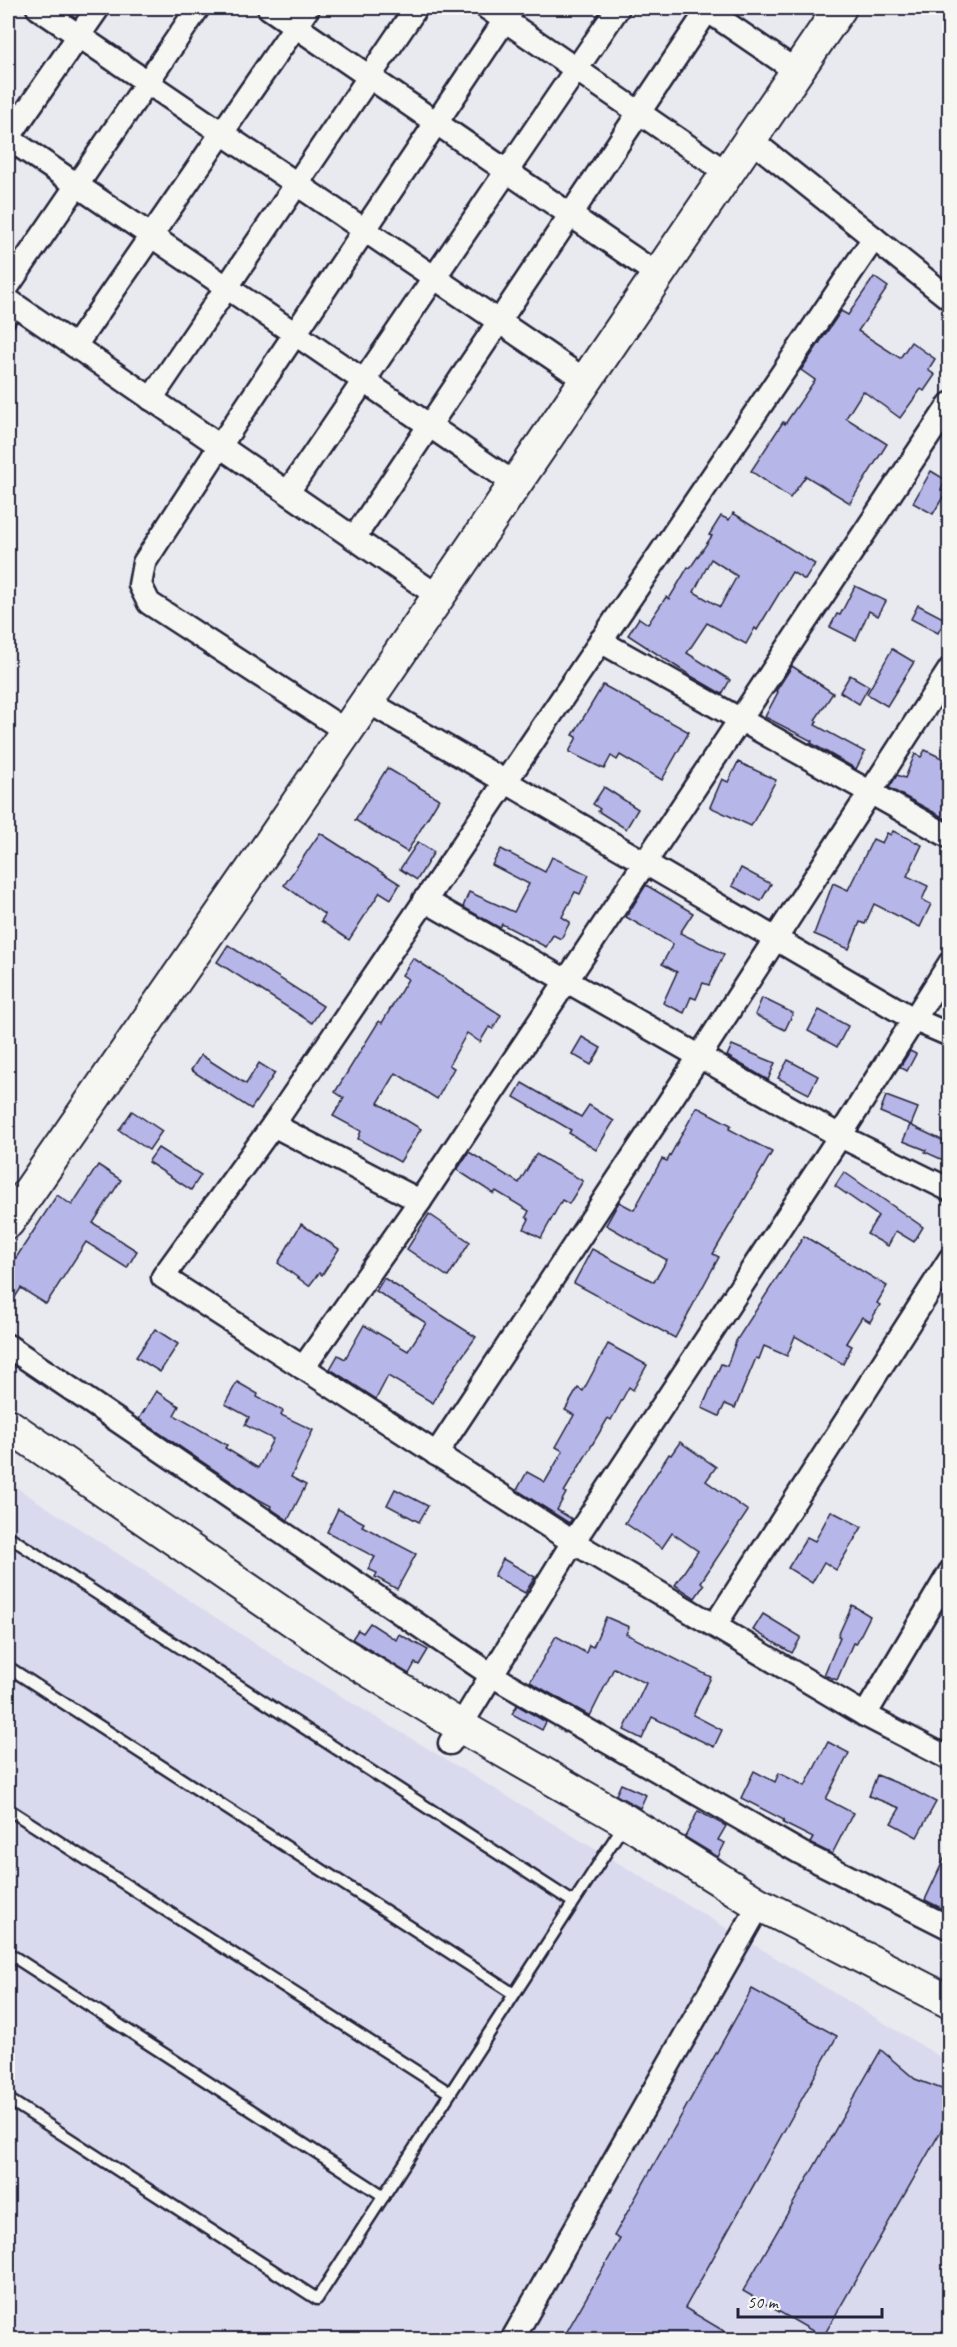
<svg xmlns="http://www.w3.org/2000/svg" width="957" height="2347" font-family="Caveat,sans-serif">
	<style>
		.built { fill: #dadaee }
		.building { fill: #b7b6e8; stroke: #22223b; stroke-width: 1.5; fill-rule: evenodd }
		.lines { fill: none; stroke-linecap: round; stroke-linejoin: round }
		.lane-casing { stroke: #22223b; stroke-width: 15 }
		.street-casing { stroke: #22223b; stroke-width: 27 }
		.secondary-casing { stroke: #22223b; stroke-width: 36 }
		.lane { stroke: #f6f6f2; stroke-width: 10 }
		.street { stroke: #f6f6f2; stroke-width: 22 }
		.secondary { stroke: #f6f6f2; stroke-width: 32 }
	</style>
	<rect width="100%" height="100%" fill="#e9e9f0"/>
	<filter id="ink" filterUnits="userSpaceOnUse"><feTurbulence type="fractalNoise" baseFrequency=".0167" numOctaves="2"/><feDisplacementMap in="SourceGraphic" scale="12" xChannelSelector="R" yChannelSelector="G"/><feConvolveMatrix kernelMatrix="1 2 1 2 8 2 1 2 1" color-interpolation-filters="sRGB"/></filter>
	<g filter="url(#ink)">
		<path class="built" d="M8 1482 279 1659 949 2062V2339H8Z"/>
		<g class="building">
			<path d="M874 277 888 287 858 331 900 358 911 342 935 359 928 370 935 375 924 391 921 389 900 418 863 391 846 418 887 444 850 503 806 476 790 498 751 471 783 422 785 424 815 380 801 370 841 311 848 315Z"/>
			<path d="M931 471 946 480 941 490 946 492 933 514 913 503Z"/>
			<path d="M733 513 815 564 805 580 792 572 757 630 755 628 746 644 707 623 687 653 730 680 722 694 691 676 628 635 639 618 648 624 666 597 669 599 688 567 690 568 712 536 709 535 721 516 729 520ZM711 559 737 576 720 607 694 592Z"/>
			<path d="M855 586 886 601 878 616 869 611 856 640 830 627 837 614 840 615Z"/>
			<path d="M918 605 945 619 938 633 911 619Z"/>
			<path d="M892 649 914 662 887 706 867 694Z"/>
			<path d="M792 666 833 693 815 720 817 721 815 725 865 752 856 769 811 743 812 741 765 717 778 692 776 691Z"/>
			<path d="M850 675 869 686 859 704 840 692Z"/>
			<path d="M603 685 689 732 662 780 620 755 617 760 611 756 604 769 569 752 577 737 573 735Z"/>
			<path d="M925 750 950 762V821L889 788 897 775 905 778 915 754 921 757Z"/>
			<path d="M738 762 776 780 751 826 710 807 722 779 728 782Z"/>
			<path d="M387 768 439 799 407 852 355 820Z"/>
			<path d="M604 787 638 809 626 829 598 811 600 809 593 804Z"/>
			<path d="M893 831 922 845 907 876 928 886 922 900 931 904 920 927 874 904 865 924 860 922 849 949 814 934 833 883 848 890 873 839 882 843 887 833 891 835Z"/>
			<path d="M320 833 400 884 391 899 380 892 349 940 321 921 325 915 284 885Z"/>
			<path d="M418 842 434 852 417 880 400 869Z"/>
			<path d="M501 849 545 872 552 857 589 875 580 894 575 892 562 917 570 922 561 939 553 935 546 947 502 924 500 928 463 907 469 892 514 912 529 884 492 865Z"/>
			<path d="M741 868 771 884 761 901 732 886Z"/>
			<path d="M646 885 693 913 680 933 724 954 709 985 703 983 696 999 691 997 684 1013 663 1003 677 972 662 964 673 944 626 917Z"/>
			<path d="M228 945 323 1006 312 1023 217 962Z"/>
			<path d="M413 958 501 1015 493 1029 489 1027 480 1042 467 1033 449 1065 454 1068 437 1099 396 1073 378 1103 421 1129 400 1162 358 1139 361 1131 333 1116 344 1098 335 1092 379 1021 382 1023 408 979 402 975Z"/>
			<path d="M762 998 793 1013 785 1030 755 1015Z"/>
			<path d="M819 1010 848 1026 837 1047 808 1031Z"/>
			<path d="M582 1037 601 1048 591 1065 572 1054Z"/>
			<path d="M732 1045 775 1063 768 1080 727 1056Z"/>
			<path d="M910 1051 916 1054 907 1071 900 1067Z"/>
			<path d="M201 1055 246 1084 259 1063 275 1073 251 1109 191 1070Z"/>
			<path d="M788 1060 818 1076 809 1094 778 1078Z"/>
			<path d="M522 1083 581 1117 589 1105 614 1121 596 1150 569 1133 571 1130 514 1097Z"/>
			<path d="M886 1096 918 1108 911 1125 880 1112Z"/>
			<path d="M697 1107 731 1125 729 1129 772 1152 713 1254 719 1257 675 1338 574 1283 592 1249 654 1282 667 1260 606 1225 619 1202 634 1210 662 1159 667 1161Z"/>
			<path d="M132 1111 162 1131 149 1150 119 1130Z"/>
			<path d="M910 1125 950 1144V1163L925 1152 926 1150 903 1141Z"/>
			<path d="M158 1148 201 1175 191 1190 148 1162Z"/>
			<path d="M469 1152 519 1183 536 1154 583 1181 569 1204 562 1200 541 1238 524 1229 529 1219 526 1217 529 1211 496 1191 494 1194 457 1170Z"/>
			<path d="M98 1165 121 1180 93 1223 137 1251 127 1268 86 1242 46 1304 21 1288 8 1308V1270L57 1195 72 1205Z"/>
			<path d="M844 1172 923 1227 914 1242 896 1231 888 1246 867 1234 878 1216 835 1186Z"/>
			<path d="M429 1214 470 1242 448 1277 407 1249Z"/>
			<path d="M301 1224 339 1249 322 1275 319 1273 309 1286 278 1263Z"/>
			<path d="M804 1236 887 1286 877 1303 880 1305 870 1322 862 1317 846 1343 852 1346 843 1364 795 1336 787 1356 764 1346 759 1359 756 1358 735 1408 725 1404 719 1416 702 1408 721 1364 727 1366 736 1341Z"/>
			<path d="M384 1278 476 1337 448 1376 433 1403 388 1376 376 1399 330 1369 338 1355 345 1359 364 1325 408 1351 426 1323 376 1291Z"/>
			<path d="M155 1329 178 1344 160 1372 136 1357Z"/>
			<path d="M608 1344 647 1365 633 1390 629 1387 611 1420 608 1418 564 1492 566 1493 557 1510 572 1519 569 1523 517 1490 527 1472 545 1482 563 1451 556 1447 574 1415 565 1410 578 1388 583 1391Z"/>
			<path d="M237 1382 258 1394 257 1397 283 1411 281 1415 313 1430 291 1477 306 1485 288 1520 270 1508 271 1506 256 1498 139 1419 156 1391 179 1406 174 1415 227 1445 225 1448 258 1468 273 1439 245 1425 249 1417 225 1404Z"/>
			<path d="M680 1442 716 1467 706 1481 748 1511 701 1582 704 1585 695 1598 675 1585 698 1551 672 1533 662 1548 625 1523 669 1454 671 1455Z"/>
			<path d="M395 1489 428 1506 419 1522 387 1505Z"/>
			<path d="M338 1509 364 1523 362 1526 416 1554 397 1589 375 1577 377 1573 368 1569 375 1557 327 1532Z"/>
			<path d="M831 1511 862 1527 836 1570 824 1562 812 1583 788 1568 807 1537 815 1541Z"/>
			<path d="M503 1559 535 1577 525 1593 494 1576Z"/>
			<path d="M852 1605 870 1616 856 1644 853 1643 837 1680 824 1675 840 1637 838 1636Z"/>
			<path d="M763 1614 801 1637 792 1653 753 1630Z"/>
			<path d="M606 1617 629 1627 626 1634 711 1677 693 1715 722 1730 714 1747 652 1717 642 1739 624 1730 646 1683 614 1668 590 1716 530 1682 556 1636 586 1653 589 1645 593 1647Z"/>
			<path d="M370 1623 396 1640 399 1634 428 1650 419 1665 415 1663 409 1674 352 1639 358 1630 363 1633Z"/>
			<path d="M517 1705 546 1722 542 1730 512 1714Z"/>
			<path d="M828 1742 849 1753 826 1799 853 1813 832 1854 810 1843 813 1838 783 1823 784 1820 741 1798 754 1771 775 1782 779 1773 805 1786Z"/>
			<path d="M877 1775 907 1787 936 1802 917 1837 891 1823 900 1808 869 1796Z"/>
			<path d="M621 1784 646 1795 640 1808 616 1795Z"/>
			<path d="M698 1811 726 1826 718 1840 725 1843 718 1857 685 1837Z"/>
			<path d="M950 1846V1904L947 1911 925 1900Z"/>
			<path d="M752 1989 837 2036 685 2308 739 2340H562L620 2239 614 2236Z"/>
			<path d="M881 2050 915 2079 950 2092V2115L823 2337 743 2291Z"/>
		</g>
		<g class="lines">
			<g class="lane-casing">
				<g id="lane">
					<path d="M8 323 18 307"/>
					<path d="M8 1536 573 1902"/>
					<path d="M8 1667 514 1994"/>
					<path d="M8 1809 450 2093"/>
					<path d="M8 1953 384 2196"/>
					<path d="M8 2099 317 2299 625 1823"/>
				</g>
			</g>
			<g class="street-casing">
				<g id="street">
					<path d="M38 8 585 380"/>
					<path d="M269 8 658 275"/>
					<path d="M487 8 727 173"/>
					<path d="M704 8 796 71"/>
					<path d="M8 138 515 484"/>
					<path d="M8 138 98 8"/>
					<path d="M750 139 950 299"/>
					<path d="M874 238 273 1125 163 1277 573 1542 865 1715 950 1759"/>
					<path d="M8 286 198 8"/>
					<path d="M8 300 438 596"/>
					<path d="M75 346 308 8"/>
					<path d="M151 399 416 8"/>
					<path d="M288 492 618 8"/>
					<path d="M354 538 709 8"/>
					<path d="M600 641 950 837"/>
					<path d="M367 701 915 1020 950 1035"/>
					<path d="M346 731 149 603 140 585 144 563 220 446 513 8"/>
					<path d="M424 900 840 1136 950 1190"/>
					<path d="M273 1125 420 1201"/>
					<path d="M8 1346 493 1676 801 1853 950 1928"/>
					<path d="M303 1368 420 1201 950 404"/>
					<path d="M436 1454 699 1057 950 669"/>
					<path d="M715 1625 950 1259"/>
					<path d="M865 1715 950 1572"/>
					<path d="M450 1743 573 1542 840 1136 950 963"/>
					<path d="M512 2340 752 1918"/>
				</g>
			</g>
			<g class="secondary-casing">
				<g id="secondary">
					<path d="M8 1222 262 855 840 8"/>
					<path d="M8 1425 342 1654 460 1726 626 1821 757 1903 950 2002"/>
				</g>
			</g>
			<use href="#lane" class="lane"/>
			<use href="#street" class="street"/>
			<use href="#secondary" class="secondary"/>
		</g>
	</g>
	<rect width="957" height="2347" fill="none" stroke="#f6f6f2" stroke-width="30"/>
	<rect x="15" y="15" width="927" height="2317" fill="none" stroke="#22223b" stroke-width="2" filter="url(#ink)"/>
	<path d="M738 2308v9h144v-9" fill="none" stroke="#22223b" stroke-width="3"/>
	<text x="747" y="2308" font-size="18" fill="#22223b" stroke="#f6f6f2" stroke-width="4.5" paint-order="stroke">50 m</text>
</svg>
